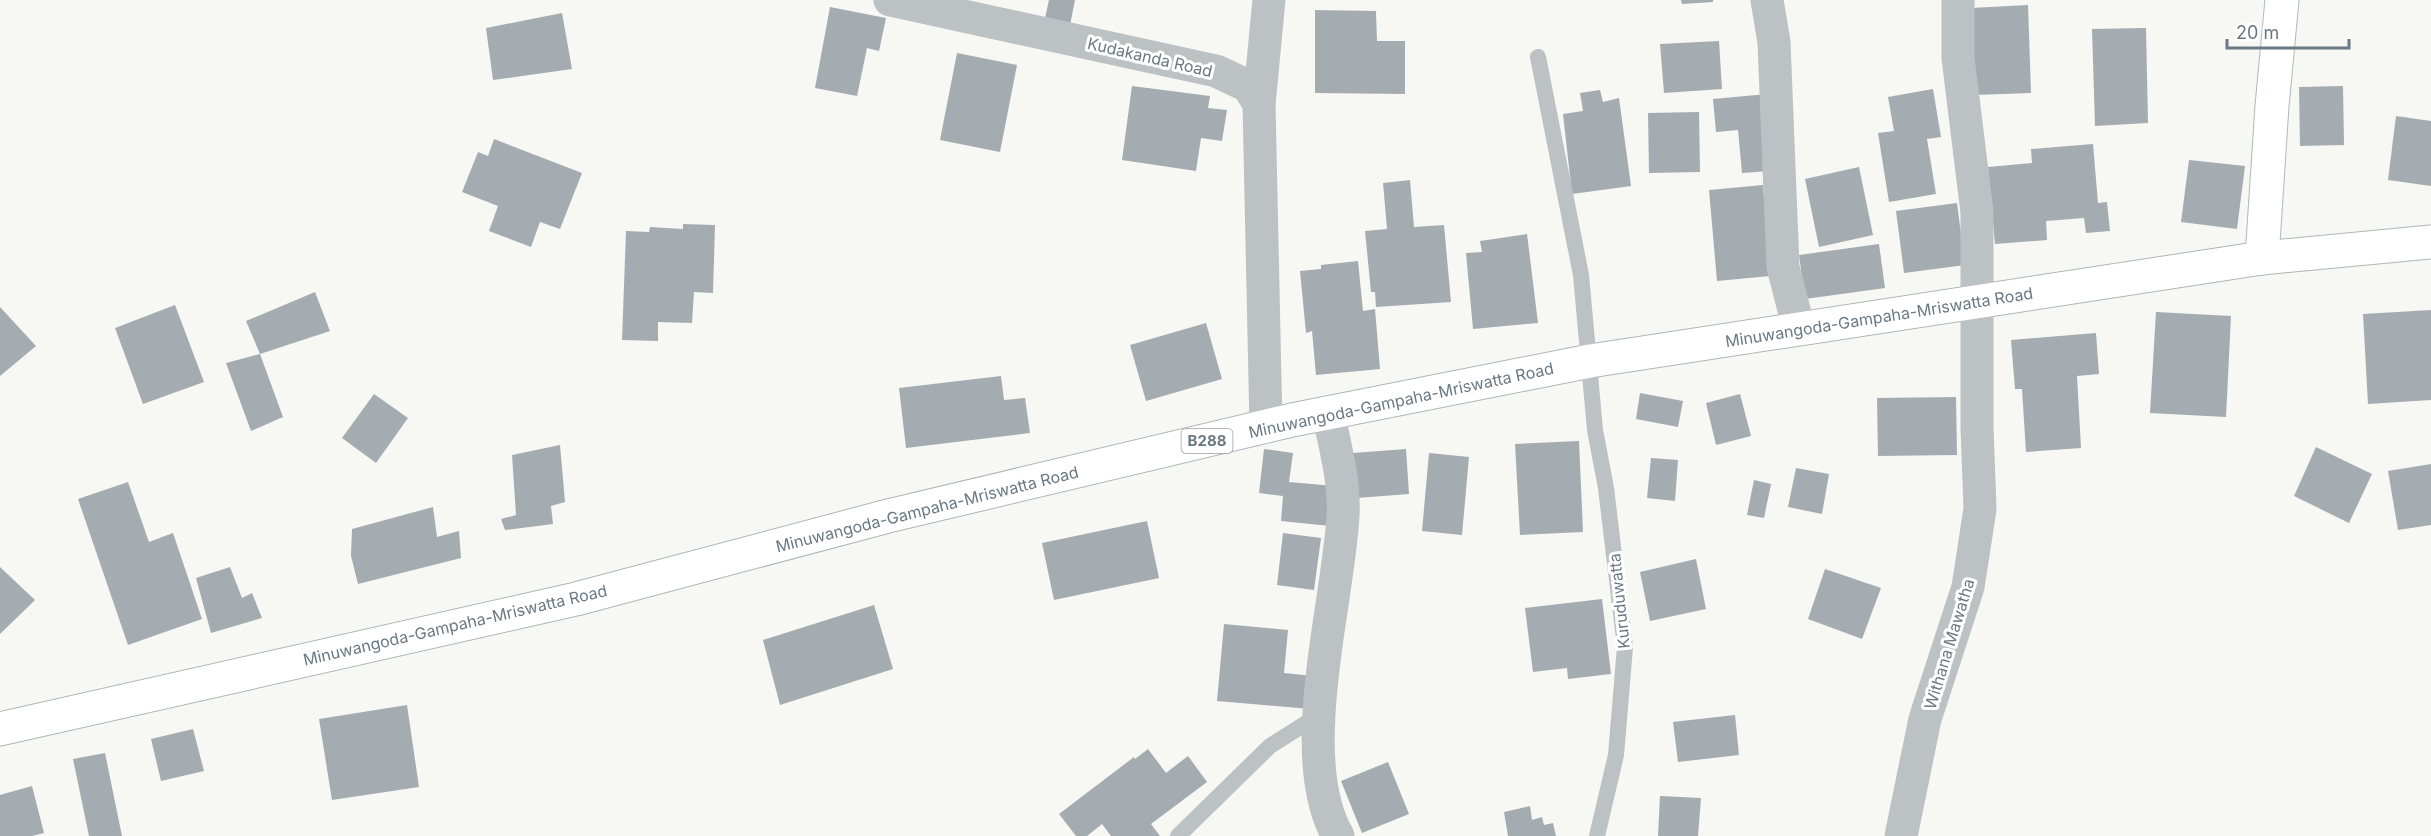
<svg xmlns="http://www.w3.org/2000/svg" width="2431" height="836" font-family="Inter,sans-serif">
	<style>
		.building { fill: #a4acb1 }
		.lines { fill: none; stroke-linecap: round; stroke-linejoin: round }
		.secondary-casing { stroke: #b1b7bb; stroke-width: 35 }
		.primary-casing { stroke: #b0b5b9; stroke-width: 35 }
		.lane { stroke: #bcc1c4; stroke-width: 16 }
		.street { stroke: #bcc1c4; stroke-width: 33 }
		.secondary { stroke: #fff; stroke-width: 33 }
		.primary { stroke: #fff; stroke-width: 33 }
		.labels { text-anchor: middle; stroke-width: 6; stroke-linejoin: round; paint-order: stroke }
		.shield { fill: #fff; stroke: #96a0a8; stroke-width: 1.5 }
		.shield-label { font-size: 15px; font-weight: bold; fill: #697883 }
		.street-label { font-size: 16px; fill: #697883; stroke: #fff }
	</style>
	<rect width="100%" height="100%" fill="#f7f7f4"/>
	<g class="building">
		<path d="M1049 0H1075L1070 25 1045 18Z"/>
		<path d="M1681 0H1713V2L1682 4Z"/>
		<path d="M2028 5 2031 93 1974 95 1971 8Z"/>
		<path d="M830 7 886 18 879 51 867 48 857 96 815 88Z"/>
		<path d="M1315 10 1376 11 1377 41H1405V94L1315 93Z"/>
		<path d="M562 13 572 69 493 80 486 28Z"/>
		<path d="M2146 28 2148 123 2095 126 2092 29Z"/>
		<path d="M1719 41 1722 89 1664 93 1660 44Z"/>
		<path d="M957 53 1017 65 1000 152 940 140Z"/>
		<path d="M1132 86 1210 96 1208 108 1227 110 1222 141 1201 138 1196 171 1122 160Z"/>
		<path d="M2343 86 2344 145 2300 146 2299 87Z"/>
		<path d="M1933 89 1941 137 1927 139 1936 194 1889 202 1878 133 1894 131 1888 97Z"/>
		<path d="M1600 90 1603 102 1619 98 1631 186 1572 194 1563 114 1583 111 1580 93Z"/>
		<path d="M1767 94 1769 171 1742 173 1738 130 1716 132 1713 99Z"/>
		<path d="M1699 112 1700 172 1649 173 1648 113Z"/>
		<path d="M2396 116 2431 121V186L2388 180Z"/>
		<path d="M494 139 582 173 560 229 540 222 531 247 489 231 498 206 462 192 478 152 488 156Z"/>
		<path d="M2093 144 2098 203 2107 202 2110 231 2086 233 2084 218 2046 221 2047 240 1995 244 1988 167 2032 163 2031 149Z"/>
		<path d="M2189 160 2245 166 2237 229 2181 222Z"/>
		<path d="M1859 167 1873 235 1819 247 1805 179Z"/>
		<path d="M1410 180 1414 227 1444 225 1451 302 1376 307 1375 292H1371L1365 231 1387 229 1383 183Z"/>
		<path d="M1763 185 1770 276 1717 281 1709 190Z"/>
		<path d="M1957 203 1965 265 1904 273 1896 211Z"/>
		<path d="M683 224 715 225 713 293 694 292 692 323 658 322V341L622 340 626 231 649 232 650 227 683 229Z"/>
		<path d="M1527 234 1538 323 1473 329 1466 253 1482 252 1480 241Z"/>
		<path d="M1879 244 1885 288 1805 299 1799 255Z"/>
		<path d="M1358 261 1363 311 1375 309 1380 369 1316 375 1312 331 1306 333 1300 271 1321 269V265Z"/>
		<path d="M315 292 330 331 260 354 246 321Z"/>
		<path d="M175 305 204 382 143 404 115 328Z"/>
		<path d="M0 307 36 346 0 376Z"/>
		<path d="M2431 310V400L2368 404 2363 314Z"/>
		<path d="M2156 312 2231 316 2226 417 2150 413Z"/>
		<path d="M1206 323 1222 379 1146 401 1130 345Z"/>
		<path d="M2096 333 2099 374 2077 376 2081 448 2026 452 2022 389H2015L2011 340Z"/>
		<path d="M260 354 283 417 251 431 226 363Z"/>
		<path d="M1001 376 1004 400 1025 398 1030 433 906 448 899 388Z"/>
		<path d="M1640 393 1683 401 1678 427 1636 419Z"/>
		<path d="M374 394 408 418 376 463 342 438Z"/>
		<path d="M1740 394 1751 436 1716 445 1706 403Z"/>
		<path d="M1956 397 1957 455 1878 456 1877 398Z"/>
		<path d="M1579 441 1583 532 1520 535 1515 444Z"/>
		<path d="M560 445 565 502 551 506 553 524 505 530 501 519 516 515 512 455Z"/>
		<path d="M2316 447 2372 474 2349 523 2294 496Z"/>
		<path d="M1264 449 1293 453 1289 482 1334 486 1330 526 1281 521 1283 496 1259 493Z"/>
		<path d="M1406 449 1409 494 1357 498 1353 453Z"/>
		<path d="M1429 453 1469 457 1462 535 1422 531Z"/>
		<path d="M1651 458 1678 460 1675 501 1647 498Z"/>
		<path d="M2431 464V525L2398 530 2388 471Z"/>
		<path d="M1796 468 1829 474 1822 514 1788 507Z"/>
		<path d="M1754 480 1771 484 1764 518 1747 515Z"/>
		<path d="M128 482 149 542 173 533 202 619 128 645 78 499Z"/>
		<path d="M433 507 437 537 459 531 461 558 358 584 351 556 352 529Z"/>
		<path d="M1147 521 1159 578 1054 600 1042 543Z"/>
		<path d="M1283 533 1321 538 1314 590 1277 585Z"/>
		<path d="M1696 559 1706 609 1650 621 1640 572Z"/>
		<path d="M0 567 35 600 0 634Z"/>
		<path d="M230 567 242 598 252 593 262 618 211 633 196 578Z"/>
		<path d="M1825 569 1881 588 1862 639 1808 619Z"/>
		<path d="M1602 599 1611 674 1568 679 1567 668 1533 672 1525 608Z"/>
		<path d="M874 605 893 669 780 705 763 640Z"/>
		<path d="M1224 624 1288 630 1284 673 1313 676 1310 709 1217 701Z"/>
		<path d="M407 705 419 787 332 800 319 719Z"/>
		<path d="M1735 715 1739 755 1678 762 1673 722Z"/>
		<path d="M193 729 204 771 161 781 151 739Z"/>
		<path d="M1148 749 1166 773 1188 756 1207 782 1151 824 1160 836H1111L1102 824 1087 836H1076L1059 814 1134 757 1135 759Z"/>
		<path d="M105 753 122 836H89L73 759Z"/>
		<path d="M1388 762 1409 814 1362 833 1341 781Z"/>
		<path d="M32 786 44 833 32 836H0V795Z"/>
		<path d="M1660 796 1701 798 1698 836H1658Z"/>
		<path d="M1530 806 1532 820 1542 817 1544 825 1553 823 1556 836H1508L1504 812Z"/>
	</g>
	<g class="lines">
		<g class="secondary-casing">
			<path id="secondary" d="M2262 258 2272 106 2282 0"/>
		</g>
		<g class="primary-casing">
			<path id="primary" d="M0 729 576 599 888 516 1292 420 1590 361 2262 258 2431 242"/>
		</g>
		<g class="lane">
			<path d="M1538 57 1581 275 1595 430 1606 488 1625 647 1616 755 1597 836"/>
			<path d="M1178 836 1270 746 1319 715"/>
		</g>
		<g class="street">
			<path d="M890 0 1216 71 1248 86 1259 104 1266 427"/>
			<path d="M1767 0 1774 42 1783 267 1799 329"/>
			<path d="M1259 104 1269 0"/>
			<path d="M1328 412C1335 447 1345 481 1343 516 1338 605 1293 758 1338 836"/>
			<path d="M1901 836 1925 719 1968 587 1980 509 1977 427V212L1958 58V0"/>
		</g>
		<use href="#secondary" class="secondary"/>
		<use href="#primary" class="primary"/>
	</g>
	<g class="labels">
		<rect class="shield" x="1181.5" y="429" width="51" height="24" rx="4.5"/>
		<g class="shield-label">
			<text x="1207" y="446">B288</text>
		</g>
		<g class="street-label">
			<text transform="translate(1150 57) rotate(13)" y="6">Kudakanda Road</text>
			<text transform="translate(1879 317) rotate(-9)" y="6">Minuwangoda-Gampaha-Mriswatta Road</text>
			<text transform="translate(1401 400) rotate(-12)" y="6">Minuwangoda-Gampaha-Mriswatta Road</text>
			<text transform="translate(927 509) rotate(-14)" y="6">Minuwangoda-Gampaha-Mriswatta Road</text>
			<text transform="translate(1619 601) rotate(-96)" y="6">Kuruduwatta</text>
			<text transform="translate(455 625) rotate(-13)" y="6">Minuwangoda-Gampaha-Mriswatta Road</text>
			<text transform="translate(1949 644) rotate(-73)" y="6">Withana Mawatha</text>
		</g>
	</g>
	<path d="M2227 39v9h122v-9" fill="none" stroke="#697883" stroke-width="3"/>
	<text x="2236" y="39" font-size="18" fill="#697883" stroke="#ffffff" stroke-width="4.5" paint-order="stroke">20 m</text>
</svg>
